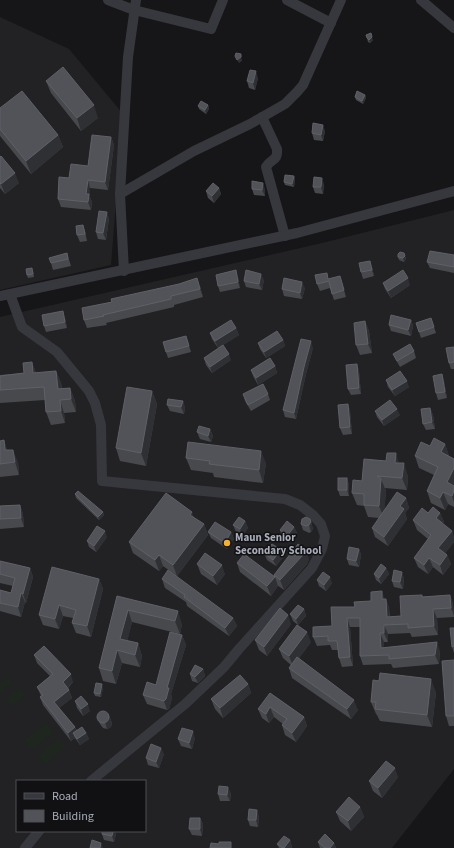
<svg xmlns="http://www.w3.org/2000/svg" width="454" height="848" font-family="'Source Sans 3',sans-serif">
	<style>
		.built { fill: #222225; fill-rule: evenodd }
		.green { fill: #1e261f }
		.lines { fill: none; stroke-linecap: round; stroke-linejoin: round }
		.minor { stroke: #37383d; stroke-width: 10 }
		.wall { fill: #47494d }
		.shaded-wall { fill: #2f3033 }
		.building { fill: #525359; stroke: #5f6168 }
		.poi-dot { fill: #f2b134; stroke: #111113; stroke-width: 1.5 }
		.labels { text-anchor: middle; stroke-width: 3; stroke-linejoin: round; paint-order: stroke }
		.poi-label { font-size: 11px; font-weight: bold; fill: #a8adb8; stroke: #111113; text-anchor: start }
	</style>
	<rect width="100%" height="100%" fill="#161618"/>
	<g class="built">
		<path d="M0 17 69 49 123 114 111 265 0 290Z"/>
		<path d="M454 210V769L392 848H0V317L322 243ZM17 781H145V831H17Z"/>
	</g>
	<g class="green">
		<path d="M7 677 12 683 0 693V683Z"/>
		<path d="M20 688 26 695 11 707 5 700Z"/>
		<path d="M46 723 54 732 32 750 24 740Z"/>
		<path d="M57 739 65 747 45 765 38 756Z"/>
	</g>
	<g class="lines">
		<g class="minor">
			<path d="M108 0 134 10 211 29 223 0"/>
			<path d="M287 0 331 23"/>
			<path d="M421 0 454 28"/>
			<path d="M262 117 277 149C278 162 271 158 266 167L285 236"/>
			<path d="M120 194 194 151 250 124 285 104 297 92 303 85 341 0"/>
			<path d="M124 271 120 194 128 57 136 0"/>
			<path d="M10 294 22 327 57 352 89 391 95 403 101 425 102 481 285 499 300 505 313 515 321 524 325 536 322 549 312 568 239 649 224 667 184 705 91 781"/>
			<path d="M0 296 297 233 454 191"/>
			<path d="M25 848 39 831"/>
		</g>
	</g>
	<g class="wall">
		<path d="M367 38 373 40 370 43 368 42Z"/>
		<path d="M258 78 255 90 249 88 247 81Z"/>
		<path d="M46 81 98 118 81 131 51 93Z"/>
		<path d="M365 95 366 98 363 104 356 100 355 97Z"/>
		<path d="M208 105 209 109 206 114 199 109 198 106Z"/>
		<path d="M0 108 58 135 63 147 31 174 0 136Z"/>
		<path d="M325 131 323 141 314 140 312 133Z"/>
		<path d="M111 137 114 145 108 190 90 188V197L92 202 91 210 61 207 58 199 69 178 88 166Z"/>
		<path d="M0 157 19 183 5 194 0 188Z"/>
		<path d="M294 176 295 179 294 187 285 185 284 182Z"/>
		<path d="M324 184 323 194 315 193 313 187Z"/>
		<path d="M219 188 221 194 214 203 208 198 206 191Z"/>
		<path d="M252 189H265V196L254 195Z"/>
		<path d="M109 218 106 240 98 239 96 232Z"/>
		<path d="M83 225 85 231 87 241 80 242 77 235Z"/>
		<path d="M67 253 71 266 53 270 51 263Z"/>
		<path d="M454 255V273L430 268 427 262Z"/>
		<path d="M398 257H406V259L404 262 399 260Z"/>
		<path d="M372 267 374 276 363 279 361 272Z"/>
		<path d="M33 271 34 277 28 278 27 275Z"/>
		<path d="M340 276 346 297 334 300 330 288 320 291 317 284 329 279Z"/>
		<path d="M238 277 240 288 220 292 218 286Z"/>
		<path d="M264 280 262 290 246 287 244 281Z"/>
		<path d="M383 283 410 285 391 298 385 289Z"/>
		<path d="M200 286 203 297 174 305V307L106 323 107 325 87 328 84 320Z"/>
		<path d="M305 288 302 299 284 296 282 289Z"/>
		<path d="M65 318 67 328 46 332 44 326Z"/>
		<path d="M431 318 436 333 421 338 416 323Z"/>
		<path d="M411 320 413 326 411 336 391 331 389 325Z"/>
		<path d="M365 321 369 331 372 353 360 355 356 345Z"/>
		<path d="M236 328 239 335 218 348 212 339 210 333Z"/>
		<path d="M186 336 191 352 168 358 166 352Z"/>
		<path d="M283 340 285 346 266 358 260 349 258 343Z"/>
		<path d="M454 347V369H451L449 363Z"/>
		<path d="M313 348 306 374 296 419 285 417 283 410Z"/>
		<path d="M414 351 416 358 400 367 396 360 393 354Z"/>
		<path d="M204 358 231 360 212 373 206 365Z"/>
		<path d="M32 362 36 373 56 371 61 383 62 389 70 388 75 401 76 412 64 413 65 423 51 425 46 412 45 400 0 403V375L24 373Z"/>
		<path d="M357 364 359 371 361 394 351 395 348 389Z"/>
		<path d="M275 366 277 373 258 385 253 376 251 370Z"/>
		<path d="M442 374 444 381 447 398 438 400 436 393Z"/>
		<path d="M386 380 409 387 395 396 388 387Z"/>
		<path d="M152 391 157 404 146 466 120 461 116 448Z"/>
		<path d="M243 394H268L270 400 251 411 245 401Z"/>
		<path d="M183 401 185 408 184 414 170 411 167 405Z"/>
		<path d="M348 404 350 411 352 434 343 435 340 428Z"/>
		<path d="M430 408 433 415 435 429 426 430 423 424Z"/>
		<path d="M375 411 400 415 384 426 377 417Z"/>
		<path d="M210 429 213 436 211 442 200 439 197 432Z"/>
		<path d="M4 440 7 450 18 462 19 475 0 477V441Z"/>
		<path d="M445 444 449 456 454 459V507L448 504 445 510 431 503 427 491 434 475 419 468 415 456 430 446Z"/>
		<path d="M186 458 266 463 263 483 214 477 213 473 191 470Z"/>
		<path d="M399 463 408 476 407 490 385 488 386 491 384 511 406 498 409 508 405 513 407 519 388 546 375 537 372 528 379 518 368 517 364 506 357 505 352 493 362 481Z"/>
		<path d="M347 478 349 485V496H340L338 490Z"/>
		<path d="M75 494 103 512 104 515 99 520 76 498Z"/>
		<path d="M20 505 23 514 24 527 0 529V506Z"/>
		<path d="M428 513H440L444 522 442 524 452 531 454 538V542L445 553 447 555 451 564 443 575 433 567 428 574 418 567 414 558 428 539 417 530 413 520Z"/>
		<path d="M310 519 313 529 311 532 309 533 303 530 301 524Z"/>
		<path d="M245 521 248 528 242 536 236 532 233 525Z"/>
		<path d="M204 524 208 535 177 576 163 566 159 571 133 553 129 542Z"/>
		<path d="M294 527 297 533 289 543 282 537 280 530Z"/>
		<path d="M208 532H231L234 539 227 549 211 538Z"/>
		<path d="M107 537 96 552 89 547 87 541Z"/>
		<path d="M359 549 361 555 359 567 349 565 347 559Z"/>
		<path d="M264 553 283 557 276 566 267 560Z"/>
		<path d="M309 559 307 564 284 590 277 585 278 586 271 596 240 572 237 563 274 577V575Z"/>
		<path d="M0 561 30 568 33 577 26 603 25 602 21 617 0 611V590L11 593 13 586 0 583Z"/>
		<path d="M197 564 225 574 217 585 201 574Z"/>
		<path d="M386 568 389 574 381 584 376 580 374 574Z"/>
		<path d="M404 578 403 589 394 587 392 581Z"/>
		<path d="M99 579 103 589 91 637 76 633 72 623 73 618 63 616 59 629 43 625 39 615Z"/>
		<path d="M162 579 233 618 237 626 229 636 187 606 186 602 165 588Z"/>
		<path d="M317 580 332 583 326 591 319 586Z"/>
		<path d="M422 595 423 597 450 595 453 604 454 617 437 618 438 635 412 637 410 633 388 634V642H384V648L440 651 439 664 393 668 391 664 363 665 360 656V627H350L353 666 342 667 339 658 338 650H332L330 645 317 646 313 637 332 626 355 607 371 601 386 599 389 608 390 617 401 616Z"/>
		<path d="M117 596 182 624 180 634 132 622 127 641 138 643 142 656 140 667 122 663 116 684 103 681 99 668Z"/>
		<path d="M304 609 306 616 298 625 293 621 290 614Z"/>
		<path d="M291 624 267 656 259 650 255 640Z"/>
		<path d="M454 628V653L452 647Z"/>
		<path d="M182 635 186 645 171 694 172 698 169 709 167 710 147 704 143 695 156 685Z"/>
		<path d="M311 642 299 658 358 710 351 719 292 678 289 668 291 665 283 658 279 649Z"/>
		<path d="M34 655 73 682 68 688 69 690 72 698 59 708 77 730 86 733 89 739 80 745 75 738 71 741 43 705 40 697 41 696 37 687 50 676 37 663Z"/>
		<path d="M454 660V726H449L446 716Z"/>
		<path d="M203 669 205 676 198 683 192 681 190 674Z"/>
		<path d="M248 684 251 693 223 718 215 709 211 699Z"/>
		<path d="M103 688 101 697 95 696 94 693Z"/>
		<path d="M436 692 432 727 380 721 377 715 376 714 371 702Z"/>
		<path d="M270 693 304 717 307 726 296 742 285 735 282 725 283 724 274 717 269 723 262 718 258 709Z"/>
		<path d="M75 701 90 711 83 716 77 708Z"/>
		<path d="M108 713 112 723 111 727 107 729 103 728 100 724 97 717Z"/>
		<path d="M195 738 192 749 181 746 178 739Z"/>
		<path d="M164 754 159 768 148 765 146 758Z"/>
		<path d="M398 777 382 798 373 791 369 781Z"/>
		<path d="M231 793 230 801H220L218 794Z"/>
		<path d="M360 807 364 817 351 831 340 821 336 812Z"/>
		<path d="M259 816 258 827 250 826 248 820Z"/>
		<path d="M200 818 203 824 202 836 192 835 189 829Z"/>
		<path d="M102 831H114L116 834 114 842 104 840 102 834Z"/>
		<path d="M290 840 292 847 291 848H279L277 844Z"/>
		<path d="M318 842 334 843 336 848H320Z"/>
	</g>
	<g class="shaded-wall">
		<path d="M372 37 373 40 370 43 369 40Z"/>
		<path d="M241 54 242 61 239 63 237 60Z"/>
		<path d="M256 71 258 78 255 90 253 83Z"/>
		<path d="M365 95 366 98 363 104 362 101Z"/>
		<path d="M94 105 98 118 81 131 77 118Z"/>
		<path d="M208 105 209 109 206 114 205 110Z"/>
		<path d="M323 125 325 131 323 141 321 135Z"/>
		<path d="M58 135 63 147 31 174 26 161Z"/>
		<path d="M111 137 114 145 108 190 105 182Z"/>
		<path d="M15 173 19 183 5 194 1 184Z"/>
		<path d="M294 176 295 179 294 187 292 184Z"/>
		<path d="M322 178 324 184 323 194 321 187Z"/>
		<path d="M88 180 90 188V197L92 202 91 210 88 202 86 194Z"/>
		<path d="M263 183 265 189V196L262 190Z"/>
		<path d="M219 188 221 194 214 203 212 196Z"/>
		<path d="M107 212 109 218 106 240 103 233Z"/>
		<path d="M404 253 406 259 404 262 403 258Z"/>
		<path d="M370 261 372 267 374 276 372 270Z"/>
		<path d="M236 270 238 277 240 288 238 282Z"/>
		<path d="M261 274 264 280 262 290 259 284Z"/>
		<path d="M197 278 200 286 203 297 200 289Z"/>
		<path d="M408 278 410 285 391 298 388 291Z"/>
		<path d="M302 282 305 288 302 299 300 293Z"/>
		<path d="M63 311 65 318 67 328 65 322Z"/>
		<path d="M411 320 413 326 411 336 408 330Z"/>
		<path d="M365 321 369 331 372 353 368 344Z"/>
		<path d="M236 328 239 335 218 348 215 341Z"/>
		<path d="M283 340 285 346 266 358 264 352Z"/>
		<path d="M311 341 313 348 306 374 296 419 294 413 304 367Z"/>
		<path d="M229 354 231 360 212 373 210 367Z"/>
		<path d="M32 362 37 375 33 373Z"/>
		<path d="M357 364 359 371 361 394 359 388Z"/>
		<path d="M275 366 277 373 258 385 256 378Z"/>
		<path d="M56 371 61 383 63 400 58 389Z"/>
		<path d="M442 374 444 381 447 398 445 392Z"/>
		<path d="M407 381 409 387 395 396 392 390Z"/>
		<path d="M70 388 75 401 76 412 71 399Z"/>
		<path d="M152 391 157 404 146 466 141 453Z"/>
		<path d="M60 400 64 413 65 423 61 411Z"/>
		<path d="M183 401 185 408 184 414 181 407Z"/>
		<path d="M348 404 350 411 352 434 350 427Z"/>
		<path d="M430 408 433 415 435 429 432 422Z"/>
		<path d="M397 409 400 415 384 426 382 420Z"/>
		<path d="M210 429 213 436 211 442 208 436Z"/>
		<path d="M4 440 8 453 5 450Z"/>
		<path d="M445 444 449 456 441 452Z"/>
		<path d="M13 450 18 462 19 475 15 462Z"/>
		<path d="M261 451 266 463 263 483 259 470Z"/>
		<path d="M396 453 400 466 395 463Z"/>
		<path d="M404 463 408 476 407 490 402 478Z"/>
		<path d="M454 468V490L447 482Z"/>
		<path d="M347 478 349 485V496L347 490Z"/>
		<path d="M381 479 386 491 384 518 379 506Z"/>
		<path d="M454 491V502L452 496Z"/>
		<path d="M443 492 448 504 445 510 440 498Z"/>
		<path d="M406 498 409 508 405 513 407 519 388 546 384 537 400 506Z"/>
		<path d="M20 505 23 514 24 527 21 518Z"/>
		<path d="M103 512 104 515 99 520 98 517Z"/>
		<path d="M192 512 196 523 190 515Z"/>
		<path d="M440 513 444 522 439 528 436 518Z"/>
		<path d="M310 519 313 529 311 532 309 525Z"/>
		<path d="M245 521 248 528 242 536 240 529Z"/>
		<path d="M204 524 208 535 177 576 173 565Z"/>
		<path d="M294 527 297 533 289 543 287 536Z"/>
		<path d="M105 531 107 537 96 552 94 546Z"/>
		<path d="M452 531 454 538V542L442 557 438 548Z"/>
		<path d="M231 532 234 539 227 549 225 543Z"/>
		<path d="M359 549 361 555 359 567 356 561Z"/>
		<path d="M281 550 283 557 276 566 273 560Z"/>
		<path d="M306 550 309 559 307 564 284 590 280 580Z"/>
		<path d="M159 555 163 566 159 571 155 560Z"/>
		<path d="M447 555 451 564 443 575 440 565Z"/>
		<path d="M429 558 433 567 428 574 424 565Z"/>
		<path d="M222 565 225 574 217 585 213 576Z"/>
		<path d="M30 568 33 577 26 603 23 594Z"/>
		<path d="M386 568 389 574 381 584 379 578Z"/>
		<path d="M402 572 404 578 403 589 400 582Z"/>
		<path d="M275 577 278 586 271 596 267 586Z"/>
		<path d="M330 577 332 583 326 591 324 585Z"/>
		<path d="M99 579 103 589 91 637 87 626Z"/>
		<path d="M382 591 385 600 382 599Z"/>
		<path d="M21 593 25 602 21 617 18 607Z"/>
		<path d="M450 595 453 604 454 615 451 608Z"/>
		<path d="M386 599 389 608 390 626 387 617Z"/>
		<path d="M59 605 63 616 59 629 55 619Z"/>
		<path d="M304 609 306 616 298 625 296 619Z"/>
		<path d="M433 609 437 618 438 635 434 626Z"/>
		<path d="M128 610 132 622 125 651 120 639Z"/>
		<path d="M178 611 182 624 180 634 175 621Z"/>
		<path d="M288 615 291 624 267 656 264 647Z"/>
		<path d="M233 618 237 626 229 636 225 628Z"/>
		<path d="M347 618 350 627 353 666 350 657Z"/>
		<path d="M384 625 388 634V642L384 633Z"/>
		<path d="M307 632 311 642 293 666 289 656Z"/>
		<path d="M380 633 384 642V655L381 648Z"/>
		<path d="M182 635 186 645 171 694 172 698 169 709 167 710 164 701 167 688Z"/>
		<path d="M437 642 440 651 439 664 435 655Z"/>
		<path d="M138 643 142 656 140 667 135 655Z"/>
		<path d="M117 650 122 663 116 684 112 671Z"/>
		<path d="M203 669 205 676 198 683 195 677Z"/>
		<path d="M71 674 73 682 66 689 63 682Z"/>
		<path d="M431 679 436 692 432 727 427 715Z"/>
		<path d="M102 684 103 688 101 697 100 694Z"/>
		<path d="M248 684 251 693 223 718 220 708Z"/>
		<path d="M69 690 72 698 57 710 54 702Z"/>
		<path d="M354 700 358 710 351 719 347 709Z"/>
		<path d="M88 704 90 711 83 716 81 709Z"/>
		<path d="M270 707 274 717 269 723 266 714Z"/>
		<path d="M109 716 112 723 111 727 107 729 105 722Z"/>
		<path d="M304 717 307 726 296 742 292 733Z"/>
		<path d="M75 727 78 735 73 733 75 738 71 741 68 733Z"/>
		<path d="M193 731 195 738 192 749 189 743Z"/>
		<path d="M86 733 89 739 80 745 77 739Z"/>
		<path d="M161 748 164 754 159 768 156 762Z"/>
		<path d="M395 768 398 777 382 798 378 788Z"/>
		<path d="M228 787 231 793 230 801 227 795Z"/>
		<path d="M360 807 364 817 351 831 348 821Z"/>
		<path d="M257 810 259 816 258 827 256 820Z"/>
		<path d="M200 818 203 824 202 836 200 829Z"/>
		<path d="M113 831H114L116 834 114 842 112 836Z"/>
		<path d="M290 840 292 847 291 848H284Z"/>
		<path d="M101 843 103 848H100Z"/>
		<path d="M334 843 336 848H330Z"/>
	</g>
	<g class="building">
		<path d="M371 33 372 37 369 40 367 38 366 35Z"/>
		<path d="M236 53 241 54V57L237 60 235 56Z"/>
		<path d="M63 67 94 105 77 118 46 81Z"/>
		<path d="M250 70 256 71 253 83 247 81Z"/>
		<path d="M22 91 58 135 26 161 0 129V108Z"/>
		<path d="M357 91 365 95 362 101 355 97Z"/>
		<path d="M201 101 208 105 205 110 198 106Z"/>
		<path d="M313 123 323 125 321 135 312 133Z"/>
		<path d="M92 135 111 137 105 182 88 180 86 194H89L88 202 58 199 59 177 69 178 71 164 88 166Z"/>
		<path d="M1 156 15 173 1 184 0 183V157Z"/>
		<path d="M285 175 294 176 292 184 284 182Z"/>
		<path d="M314 177 322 178 321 187H313Z"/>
		<path d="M252 181 263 183 262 190 252 189Z"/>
		<path d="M213 183 219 188 212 196 206 191Z"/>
		<path d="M99 211 107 212 103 233 96 232Z"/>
		<path d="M83 225 85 234 77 235 76 226Z"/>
		<path d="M430 251 454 255V267L427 262Z"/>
		<path d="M400 252 404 253 405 256 403 258 398 257V254Z"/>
		<path d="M67 253 68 259 51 263 49 258Z"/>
		<path d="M370 261 372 270 361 272 359 263Z"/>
		<path d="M32 268 33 274 27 275 26 269Z"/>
		<path d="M236 270 238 282 218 286 216 275Z"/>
		<path d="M246 270 261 274 259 284 244 281Z"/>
		<path d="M403 270 408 278 388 291 383 283Z"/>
		<path d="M327 273 328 279 340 276 344 290 332 294 329 281 317 284 315 275Z"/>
		<path d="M197 278 200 289 171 296V299L103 315 104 316 84 320 82 308 112 302 111 299 179 284Z"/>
		<path d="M284 278 302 282 300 293 282 289Z"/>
		<path d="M63 311 65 322 44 326 42 315Z"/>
		<path d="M391 315 411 320 408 330 389 325Z"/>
		<path d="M431 318 434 327 419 332 416 323Z"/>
		<path d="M231 320 236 328 215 341 210 333Z"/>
		<path d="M365 321 368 344 356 345 354 323Z"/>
		<path d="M277 331 283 340 264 352 258 343Z"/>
		<path d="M186 336 189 346 166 352 163 342Z"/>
		<path d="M301 339 311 341 304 367 294 413 283 410Z"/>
		<path d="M410 344 414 351 397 361 393 354Z"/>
		<path d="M223 345 229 354 210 367 204 358Z"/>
		<path d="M454 347V362L449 363 446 348Z"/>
		<path d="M270 358 275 366 256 378 251 370Z"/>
		<path d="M32 362 33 373 56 371 58 389 70 388 71 399 60 400 61 411 46 412 44 387 0 390V376L24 373 23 363Z"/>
		<path d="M357 364 359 388 348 389 346 365Z"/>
		<path d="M400 371 407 381 392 390 386 380Z"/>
		<path d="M442 374 445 392 436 393 433 376Z"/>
		<path d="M263 384 268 394 248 405 243 394Z"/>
		<path d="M127 387 152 391 141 453 116 448Z"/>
		<path d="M168 399 183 401 181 407 167 405Z"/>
		<path d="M390 400 397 409 382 420 375 411Z"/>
		<path d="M348 404 350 427 340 428 338 405Z"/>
		<path d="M430 408 432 422 423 424 421 409Z"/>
		<path d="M199 426 210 429 208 436 197 432Z"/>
		<path d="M434 438 445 444 441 452 454 459V468L447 482 454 486V491L452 496 443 492 440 498 427 491 438 467 415 456 421 442 430 446Z"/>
		<path d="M4 440 5 450H13L15 462 0 464V441Z"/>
		<path d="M188 442 261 451 259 470 209 464 210 461 186 458Z"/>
		<path d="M387 453H396L395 463H404L402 478 377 476 381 479 379 506 364 505V494L352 493 353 480 362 481 364 459 386 461Z"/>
		<rect x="338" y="478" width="9" height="12"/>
		<path d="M78 491 103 512 98 517 75 494Z"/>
		<path d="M397 492 406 498 400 506 404 509 384 537 372 528Z"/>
		<path d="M166 493 192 512 190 515 204 524 173 565 159 555 155 560 129 542Z"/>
		<path d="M20 505 21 518 0 519V506Z"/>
		<path d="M433 507 440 513 436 518 452 531 438 548 447 555 440 565 429 558 424 565 414 558 431 535 413 520 422 508 428 513Z"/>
		<path d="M239 517 245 521 240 529 233 525Z"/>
		<path d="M306 517 310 519 311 522 309 525 306 526 301 524 302 519Z"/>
		<path d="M287 521 294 527 287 536 280 530Z"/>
		<path d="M215 522 231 532 225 543 208 532Z"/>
		<path d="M97 526 105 531 94 546 87 541Z"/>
		<path d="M272 544 281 550 273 560 264 553Z"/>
		<path d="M298 544 306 550 303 555 280 580 274 575Z"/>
		<path d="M349 547 359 549 356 561 347 559Z"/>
		<path d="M205 553 222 565 213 576 197 564Z"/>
		<path d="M244 554 275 577 267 586 237 563Z"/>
		<path d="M0 561 30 568 23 594 21 593 18 607 0 603V590L11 593 15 578 0 574Z"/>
		<path d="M381 564 386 568 379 578 374 574Z"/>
		<path d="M52 567 99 579 87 626 72 623 76 610 59 605 55 619 39 615Z"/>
		<path d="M168 570 233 618 225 628 184 597 185 595 162 579Z"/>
		<path d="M394 570 402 572 400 582 392 581Z"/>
		<path d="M323 572 330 577 324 585 317 580Z"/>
		<path d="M382 591V599H386L387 617 401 616 400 596 422 595V597L450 595 451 608 433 609 434 626 408 628V624L384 625V633H380L381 648 437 642 435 655 389 659V655L360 656V618H347L350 657 339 658 337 641H328V636L313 637V627L332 626 331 607H355L354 602 371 601V592Z"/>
		<path d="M117 596 178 611 175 621 128 610 120 639 138 643 135 655 117 650 112 671 99 668Z"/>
		<path d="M298 605 304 609 296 619 290 614Z"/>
		<path d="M280 608 288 615 264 647 255 640Z"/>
		<path d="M297 625 307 632 289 656 279 649Z"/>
		<path d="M450 628H454V646L452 647Z"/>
		<path d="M170 632 182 635 167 688H169L166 699 164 701 143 695 147 682 156 685Z"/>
		<path d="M44 646 71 674 63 682 69 690 54 702 75 727 68 733 40 697 43 695 37 687 53 674 34 655Z"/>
		<path d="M297 657 354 700 347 709 289 668Z"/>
		<path d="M454 660V716H446L442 661Z"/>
		<path d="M195 665 203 669 195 677 190 674Z"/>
		<path d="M380 673 431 679 427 715 375 709 376 702H371L373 680 379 681Z"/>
		<path d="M240 675 248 684 220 708 211 699Z"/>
		<path d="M96 683 102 684 100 694 94 693Z"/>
		<path d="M270 693 304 717 292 733 282 725 287 719 270 707 266 714 258 709Z"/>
		<path d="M81 696 88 704 81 709 75 701Z"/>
		<circle cx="103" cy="717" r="6"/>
		<path d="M82 727 86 733 77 739 73 733Z"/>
		<path d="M182 728 193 731 189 743 178 739Z"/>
		<path d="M151 744 161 748 156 762 146 758Z"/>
		<path d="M386 761 395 768 378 788 369 781Z"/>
		<path d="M219 786 228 787 227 795 218 794Z"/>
		<path d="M349 797 360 807 348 821 336 812Z"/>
		<path d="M249 809 257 810 256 820H248Z"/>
		<path d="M190 818H200V829H189Z"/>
		<path d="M102 831H113L112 836 102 834Z"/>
		<path d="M325 834 334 843 330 848H325L318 842Z"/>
		<path d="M284 836 290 840 284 848H283L277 844Z"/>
		<path d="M92 840 101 843 100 848H90Z"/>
		<path d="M219 842H231V848H210L211 843 219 844Z"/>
	</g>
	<circle class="poi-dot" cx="227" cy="543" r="4"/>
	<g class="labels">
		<g class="poi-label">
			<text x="235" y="541">Maun Senior<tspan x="235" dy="13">Secondary School</tspan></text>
		</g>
	</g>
	<rect x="16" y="780" width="130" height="52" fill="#111113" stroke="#4d4f55"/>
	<rect x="24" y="793" width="20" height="6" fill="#37383d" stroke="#4d4f55"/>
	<text x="52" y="800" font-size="12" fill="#a8adb8">Road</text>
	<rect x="24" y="810" width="20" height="12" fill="#525359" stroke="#4d4f55"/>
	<text x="52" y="820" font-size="12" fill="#a8adb8">Building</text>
</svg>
